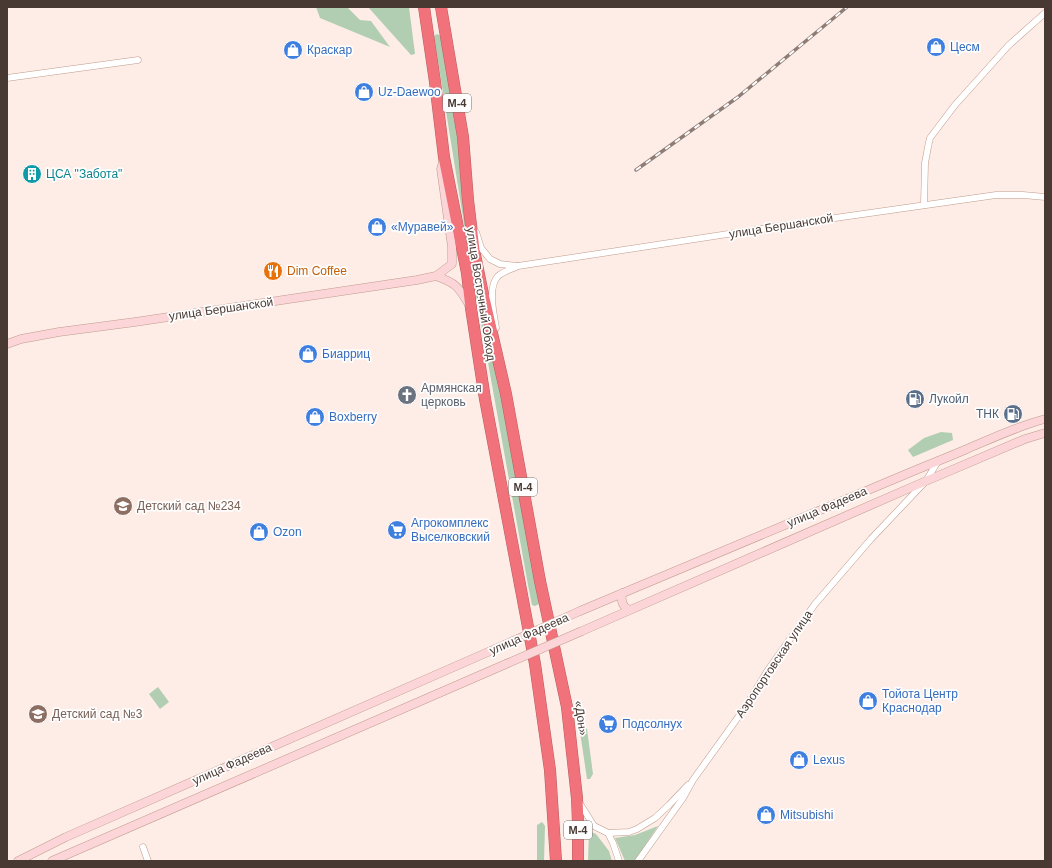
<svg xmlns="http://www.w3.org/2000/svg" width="1052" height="868" font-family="Arial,sans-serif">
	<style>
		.green { fill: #b2ceb2 }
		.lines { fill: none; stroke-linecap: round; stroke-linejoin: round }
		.street-casing { stroke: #c19b8c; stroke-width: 7 }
		.secondary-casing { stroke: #c19b8c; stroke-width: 9 }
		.highway-casing { stroke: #b65e61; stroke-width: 12 }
		.street { stroke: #fff; stroke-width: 6 }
		.secondary { stroke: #fbd5d7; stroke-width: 8 }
		.highway { stroke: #f1727a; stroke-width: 11 }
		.rail-casing { stroke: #8d7d76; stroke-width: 3.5 }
		.rail { stroke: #fefefe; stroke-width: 2; stroke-dasharray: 6; stroke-linecap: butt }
		.secondary-bridge-casing { stroke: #c19b8c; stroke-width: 9; stroke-linecap: butt }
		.secondary-bridge { stroke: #fbd5d7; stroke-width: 8 }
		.labels { text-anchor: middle; stroke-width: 3.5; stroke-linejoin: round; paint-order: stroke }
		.shield { fill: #fefefe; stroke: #7f7470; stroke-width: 1 }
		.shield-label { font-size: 11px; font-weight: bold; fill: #493933 }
		.shop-label { font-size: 12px; fill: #366cbe; stroke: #fefefe; text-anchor: start }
		.culture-label { font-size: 12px; fill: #0d838f; stroke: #fefefe; text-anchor: start }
		.street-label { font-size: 12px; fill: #493933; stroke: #fefefe }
		.food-label { font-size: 12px; fill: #c56008; stroke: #fefefe; text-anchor: start }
		.worship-label { font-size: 12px; fill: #5b616d; stroke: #fefefe; text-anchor: start }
		.service-label { font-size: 12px; fill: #4e5e75; stroke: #fefefe; text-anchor: start }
		.education-label { font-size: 12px; fill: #785e54; stroke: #fefefe; text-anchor: start }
	</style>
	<rect width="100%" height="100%" fill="#fdede6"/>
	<g class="green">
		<path d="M316 7H347L360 20 371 21 390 47 320 18Z"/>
		<path d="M368 7H409L415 54 411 55Z"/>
		<path d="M437 34 441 36 460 145 465 220 469 246 499 385 539 604 535 606 532 605 528 585 472 274 434 36Z"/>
		<path d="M941 432 952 433 953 440 913 457 908 450 924 438Z"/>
		<path d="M158 687 169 702 160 709 149 694Z"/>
		<path d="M583 724 587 729 593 774 590 779H587L580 732V725Z"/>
		<path d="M542 822 543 823 545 826 544 861H537V825Z"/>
		<path d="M658 826 635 861H625L615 838 635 835Z"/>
		<path d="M589 831 596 834 609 851 612 861H588Z"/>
	</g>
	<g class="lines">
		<g class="street-casing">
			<g id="street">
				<path d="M7 78 138 60"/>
				<path d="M924 205 925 163 928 147 930 138 955 105 1009 45 1045 13"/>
				<path d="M476 232 481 248 490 259 500 264 517 266"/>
				<path d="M496 328C494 314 487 288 498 276 504 271 512 269 518 266L807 222 996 195H1023L1045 197"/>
				<path d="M579 802 594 826 608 833 629 832 637 829 655 818 669 805 688 785"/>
				<path d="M608 833 613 843 619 861"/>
				<path d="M143 847 148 861"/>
				<path d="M638 861 683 798 693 780 744 709 768 670 815 604 871 539 926 481 938 461"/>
			</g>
		</g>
		<g class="secondary-casing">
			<g id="secondary">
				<path d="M436 276C458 284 458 287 470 306"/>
				<path d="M7 344 21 339 59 332 135 322 417 280 436 276 452 264V247L441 169 443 162"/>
				<path d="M622 593C621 601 622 606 629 610"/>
				<path d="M580 611 904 475C925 466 946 458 967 449 993 438 1018 426 1045 419"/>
				<path d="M582 631 926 481 1025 439 1045 433"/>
				<path d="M18 861 66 837 504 645"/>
				<path d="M52 861 506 664"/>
			</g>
		</g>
		<g class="highway-casing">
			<g id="highway">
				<path d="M424 7 435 82 444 157 467 273 471 308 485 399 535 664 550 770 556 861"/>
				<path d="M441 7 463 137 468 200 474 250 483 294 506 394 540 581 567 707 577 798 578 823V861"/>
			</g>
		</g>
		<use href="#street" class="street"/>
		<use href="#secondary" class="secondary"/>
		<use href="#highway" class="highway"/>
		<g class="rail-casing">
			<path id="rail" d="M636 170 738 97 847 7"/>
		</g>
		<use href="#rail" class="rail"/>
		<g class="secondary-bridge-casing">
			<g id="secondary-bridge">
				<path d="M504 645 580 611"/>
				<path d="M506 664 582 631"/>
			</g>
		</g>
		<use href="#secondary-bridge" class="secondary-bridge"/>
	</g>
	<defs>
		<g id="shop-disc" transform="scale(1)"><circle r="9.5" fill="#3f7fe0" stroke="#fefefe"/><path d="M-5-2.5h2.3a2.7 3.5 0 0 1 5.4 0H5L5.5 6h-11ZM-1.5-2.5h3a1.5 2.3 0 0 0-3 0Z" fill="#fff"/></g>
		<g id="building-disc" transform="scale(1)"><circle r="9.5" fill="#0f9aa8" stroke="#fefefe"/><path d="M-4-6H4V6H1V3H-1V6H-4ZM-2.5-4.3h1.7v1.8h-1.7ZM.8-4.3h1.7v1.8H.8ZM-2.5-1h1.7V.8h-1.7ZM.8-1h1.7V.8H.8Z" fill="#fff"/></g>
		<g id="restaurant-disc" transform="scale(1)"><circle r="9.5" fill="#e8710a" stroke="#fefefe"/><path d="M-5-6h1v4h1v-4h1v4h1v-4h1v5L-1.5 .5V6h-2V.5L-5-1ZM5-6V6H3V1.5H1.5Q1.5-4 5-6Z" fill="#fff"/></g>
		<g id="church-disc" transform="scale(1)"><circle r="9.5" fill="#6b7280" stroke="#fefefe"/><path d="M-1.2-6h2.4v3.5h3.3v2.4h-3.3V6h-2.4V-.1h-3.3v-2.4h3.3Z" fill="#fff"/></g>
		<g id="fuel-disc" transform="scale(1)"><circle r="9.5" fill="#5c6f8a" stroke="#fefefe"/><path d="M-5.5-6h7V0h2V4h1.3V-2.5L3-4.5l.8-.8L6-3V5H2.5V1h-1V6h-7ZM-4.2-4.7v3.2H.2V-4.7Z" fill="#fff"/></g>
		<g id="school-disc" transform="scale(1)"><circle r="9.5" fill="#8d6e63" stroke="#fefefe"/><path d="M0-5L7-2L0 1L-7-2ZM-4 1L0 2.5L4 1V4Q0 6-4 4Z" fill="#fff"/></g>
		<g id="supermarket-disc" transform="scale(1)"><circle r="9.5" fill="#3f7fe0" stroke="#fefefe"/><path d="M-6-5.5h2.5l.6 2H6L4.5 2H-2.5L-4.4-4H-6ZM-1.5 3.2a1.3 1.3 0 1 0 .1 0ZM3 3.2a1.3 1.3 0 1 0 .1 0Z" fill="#fff"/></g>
	</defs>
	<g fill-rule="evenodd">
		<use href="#shop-disc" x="936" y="47"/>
		<use href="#shop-disc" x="293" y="50"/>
		<use href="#shop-disc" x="364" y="92"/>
		<use href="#building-disc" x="32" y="174"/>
		<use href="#shop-disc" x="377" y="227"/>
		<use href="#restaurant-disc" x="273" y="271"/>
		<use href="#shop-disc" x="308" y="354"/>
		<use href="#church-disc" x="407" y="395"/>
		<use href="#fuel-disc" x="915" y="399"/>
		<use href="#fuel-disc" x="1013" y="414"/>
		<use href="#shop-disc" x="315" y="417"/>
		<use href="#school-disc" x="123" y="506"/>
		<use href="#supermarket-disc" x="397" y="530"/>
		<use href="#shop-disc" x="259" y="532"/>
		<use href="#shop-disc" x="868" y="701"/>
		<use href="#school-disc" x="38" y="714"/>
		<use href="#supermarket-disc" x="608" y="724"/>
		<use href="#shop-disc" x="799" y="760"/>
		<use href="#shop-disc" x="766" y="815"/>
	</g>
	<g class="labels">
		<g class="shield">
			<rect x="443" y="94" width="28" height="18" rx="3"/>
			<rect x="509" y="478" width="28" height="18" rx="3"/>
			<rect x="564" y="821" width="28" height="18" rx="3"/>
		</g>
		<g class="shield-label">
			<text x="457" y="107">М-4</text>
			<text x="523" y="491">М-4</text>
			<text x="578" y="834">М-4</text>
		</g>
		<g class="shop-label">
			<text x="950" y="51">Цесм</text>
			<text x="307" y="54">Краскар</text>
			<text x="378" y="96">Uz-Daewoo</text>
			<text x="391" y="231">«Муравей»</text>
			<text x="322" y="358">Биарриц</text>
			<text x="329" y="421">Boxberry</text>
			<text x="411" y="527">Агрокомплекс<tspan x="411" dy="14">Выселковский</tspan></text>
			<text x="273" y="536">Ozon</text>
			<text x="882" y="698">Тойота Центр<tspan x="882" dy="14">Краснодар</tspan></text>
			<text x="622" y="728">Подсолнух</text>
			<text x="813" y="764">Lexus</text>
			<text x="780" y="819">Mitsubishi</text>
		</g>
		<g class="culture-label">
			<text x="46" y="178">ЦСА "Забота"</text>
		</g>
		<g class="street-label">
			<text transform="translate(781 226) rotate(-9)" y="4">улица Бершанской</text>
			<text transform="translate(481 294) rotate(81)" y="4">улица Восточный Обход</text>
			<text transform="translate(221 309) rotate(-8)" y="4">улица Бершанской</text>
			<text transform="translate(827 507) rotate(-23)" y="4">улица Фадеева</text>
			<text transform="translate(529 634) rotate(-24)" y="4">улица Фадеева</text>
			<text transform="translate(774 664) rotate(-56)" y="4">Аэропортовская улица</text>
			<text transform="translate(581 718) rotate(82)" y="4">«Дон»</text>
			<text transform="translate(232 764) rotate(-24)" y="4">улица Фадеева</text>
		</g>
		<g class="food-label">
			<text x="287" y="275">Dim Coffee</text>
		</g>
		<g class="worship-label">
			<text x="421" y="392">Армянская<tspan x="421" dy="14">церковь</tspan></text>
		</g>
		<g class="service-label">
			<text x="929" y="403">Лукойл</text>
			<text x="999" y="418" text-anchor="end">ТНК</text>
		</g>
		<g class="education-label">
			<text x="137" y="510">Детский сад №234</text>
			<text x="52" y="718">Детский сад №3</text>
		</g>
	</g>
	<rect width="1052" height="868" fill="none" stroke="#493933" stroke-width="16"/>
</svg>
